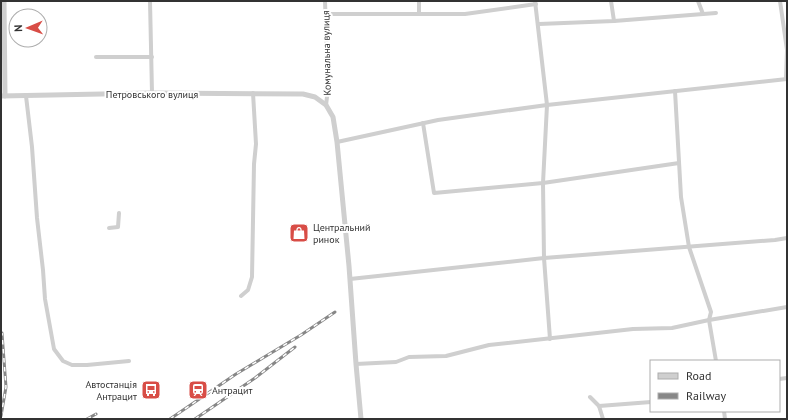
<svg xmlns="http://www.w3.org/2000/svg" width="788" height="420" font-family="'PT Sans',sans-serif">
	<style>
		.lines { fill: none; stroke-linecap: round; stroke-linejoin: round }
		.minor { stroke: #cfcfcf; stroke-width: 4 }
		.tertiary { stroke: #cfcfcf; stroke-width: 5 }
		.rail-casing { stroke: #878787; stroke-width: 3 }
		.rail { stroke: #fff; stroke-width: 1.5; stroke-dasharray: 4.5; stroke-linecap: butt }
		.labels { text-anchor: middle; stroke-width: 4; stroke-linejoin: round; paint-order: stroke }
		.street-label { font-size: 10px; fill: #323232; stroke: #fff }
		.poi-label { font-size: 10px; fill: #323232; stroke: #fff; text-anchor: start }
	</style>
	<rect width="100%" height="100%" fill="#fff"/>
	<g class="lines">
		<g class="minor">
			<path d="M150 1 152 93"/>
			<path d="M325 1 328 89 326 105"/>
			<path d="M535 1 547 105 543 183 544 258 550 339"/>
			<path d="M611 1 614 21"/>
			<path d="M698 1 703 14"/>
			<path d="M780 1 787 50 786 79"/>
			<path d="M419 13V1"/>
			<path d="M325 14H465L536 4"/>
			<path d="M539 24 614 21 716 13"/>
			<path d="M96 57H152"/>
			<path d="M675 91 681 197 689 247 711 312 709 320 716 361"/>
			<path d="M26 96 32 147 37 218 43 270 45 299 54 349 63 361 72 365H87L129 361"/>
			<path d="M423 123 434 193 543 183 679 163"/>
			<path d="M337 142 438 120 547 105 787 79"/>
			<path d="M109 228 118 227 119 213"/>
			<path d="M350 279 544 258 775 240 787 238"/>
			<path d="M241 296 248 290 252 277 254 164 256 144 253 93"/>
			<path d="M356 364 396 362 409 357 446 356 489 345 633 329 672 328 709 320 787 307"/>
			<path d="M779 379 787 378"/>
			<path d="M590 397 599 406 603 419"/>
			<path d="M599 406 651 402"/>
			<path d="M724 411 725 419"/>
		</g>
		<g class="tertiary">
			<path d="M4 1 5 96"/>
			<path d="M1 96 152 93 303 94 315 97 326 105 333 117 337 142 349 266 356 364 361 419"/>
		</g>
		<g class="rail-casing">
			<g id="rail">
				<path d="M1 416 6 387 2 333"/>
				<path d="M87 419 96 414"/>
				<path d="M170 419 236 374 301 335 335 312"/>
				<path d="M195 419 255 378 295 347"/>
			</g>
		</g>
		<use href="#rail" class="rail"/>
	</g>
	<defs>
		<g id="shop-square" transform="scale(1)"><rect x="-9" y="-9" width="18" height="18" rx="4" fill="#d84d46" stroke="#fff"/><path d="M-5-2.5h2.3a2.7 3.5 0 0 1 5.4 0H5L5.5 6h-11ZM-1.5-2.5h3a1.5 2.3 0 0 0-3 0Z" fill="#fff"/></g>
		<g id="bus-square" transform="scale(1)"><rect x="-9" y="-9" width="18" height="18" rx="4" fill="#d84d46" stroke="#fff"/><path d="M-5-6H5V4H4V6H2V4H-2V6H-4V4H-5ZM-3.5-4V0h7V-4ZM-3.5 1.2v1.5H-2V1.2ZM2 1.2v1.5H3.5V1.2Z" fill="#fff"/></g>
		<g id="station-square" transform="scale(1)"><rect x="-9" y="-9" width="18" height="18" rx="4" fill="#d84d46" stroke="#fff"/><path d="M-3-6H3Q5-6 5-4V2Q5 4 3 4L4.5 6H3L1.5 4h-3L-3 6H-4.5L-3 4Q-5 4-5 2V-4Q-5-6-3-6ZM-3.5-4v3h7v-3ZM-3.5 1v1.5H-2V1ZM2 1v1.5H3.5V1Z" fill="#fff"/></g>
	</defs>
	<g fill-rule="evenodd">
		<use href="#shop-square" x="299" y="233"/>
		<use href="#bus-square" x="151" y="390"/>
		<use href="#station-square" x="198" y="390"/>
	</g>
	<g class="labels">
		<g class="street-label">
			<text transform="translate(326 53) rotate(-91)" y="4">Комунальна вулиця</text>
			<text x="152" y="98">Петровського вулиця</text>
		</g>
		<g class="poi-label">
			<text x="313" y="231">Центральний<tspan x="313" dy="12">ринок</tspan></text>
			<text x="137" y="388" text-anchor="end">Автостанція<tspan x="137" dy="12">Антрацит</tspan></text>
			<text x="212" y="394">Антрацит</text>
		</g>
	</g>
	<rect width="788" height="420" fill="none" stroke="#323232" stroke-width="4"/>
	<rect x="650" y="360" width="130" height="52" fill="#ffffff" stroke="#adadad"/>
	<rect x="658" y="373" width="20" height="6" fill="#cfcfcf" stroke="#adadad"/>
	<text x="686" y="380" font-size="12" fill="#323232">Road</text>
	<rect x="658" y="393" width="20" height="6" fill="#878787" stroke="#adadad"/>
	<text x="686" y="400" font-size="12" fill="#323232">Railway</text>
	<g transform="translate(28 28) rotate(268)"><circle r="19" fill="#ffffff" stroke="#adadad"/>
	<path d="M0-3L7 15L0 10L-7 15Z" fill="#d84d46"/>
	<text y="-6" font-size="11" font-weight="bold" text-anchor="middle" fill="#323232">N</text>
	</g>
</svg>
